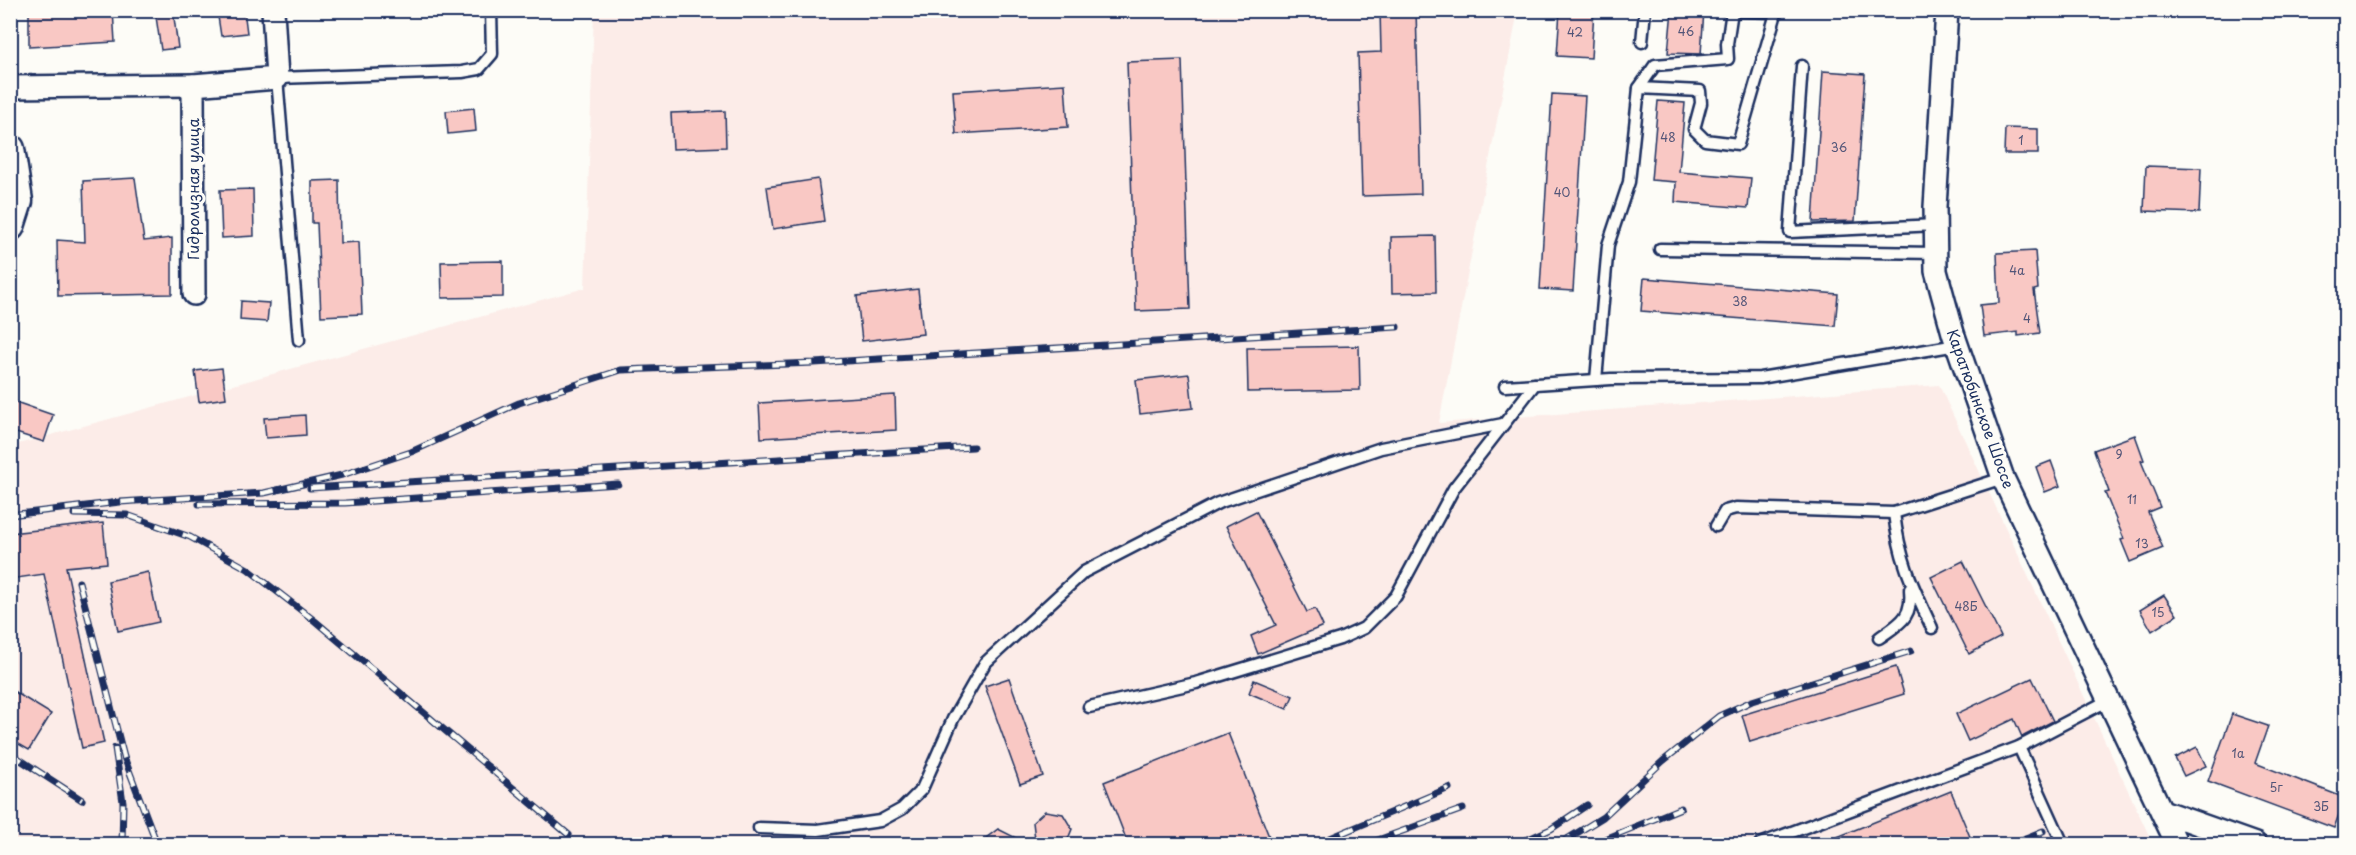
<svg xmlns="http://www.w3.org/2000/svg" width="2356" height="855" font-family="'Playpen Sans',sans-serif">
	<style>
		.built { fill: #fcece8 }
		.building { fill: #f9c8c4; stroke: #1b2f5e; stroke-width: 1.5 }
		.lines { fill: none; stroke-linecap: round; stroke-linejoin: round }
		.lane-casing { stroke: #1b2f5e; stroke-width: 15 }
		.street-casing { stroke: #1b2f5e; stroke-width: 26 }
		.secondary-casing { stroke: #1b2f5e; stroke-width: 33 }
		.lane { stroke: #fdfcf7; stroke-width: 10 }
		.street { stroke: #fdfcf7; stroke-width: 21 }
		.secondary { stroke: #fdfcf7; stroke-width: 28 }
		.rail-casing { stroke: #1b2f5e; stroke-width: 7 }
		.rail { stroke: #fdfcf7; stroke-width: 4.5; stroke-dasharray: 14; stroke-linecap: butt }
		.labels { text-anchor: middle; stroke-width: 6; stroke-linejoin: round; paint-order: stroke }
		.number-label { font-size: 12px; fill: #525578 }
		.street-label { font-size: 15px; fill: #1b2f5e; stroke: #fdfcf7 }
	</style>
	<rect width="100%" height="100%" fill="#fdfcf7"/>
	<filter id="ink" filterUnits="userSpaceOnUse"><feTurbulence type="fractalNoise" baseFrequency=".0167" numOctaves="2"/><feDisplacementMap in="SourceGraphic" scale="12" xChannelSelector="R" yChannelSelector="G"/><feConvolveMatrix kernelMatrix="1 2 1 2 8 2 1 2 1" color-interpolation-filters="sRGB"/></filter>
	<g filter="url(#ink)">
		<path class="built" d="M594 10 1518 11 1439 423 1939 385 2153 844H11V446L585 288Z"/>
		<g class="building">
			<path d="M29 10H113L115 42 29 47Z"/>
			<path d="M155 10H173L178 48 161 50Z"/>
			<path d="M217 10H244L247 33 221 36Z"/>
			<path d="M1380 10H1416L1421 194 1362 196 1358 53 1381 52Z"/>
			<path d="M1560 10H1594L1591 58 1557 56Z"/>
			<path d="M1672 10H1704L1701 54 1668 53Z"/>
			<path d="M1182 60 1190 309 1136 311 1127 62Z"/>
			<path d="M1823 71 1865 74 1855 221 1813 222Z"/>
			<path d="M1065 84 1068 127 956 134 953 91Z"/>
			<path d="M1552 94 1585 96 1573 291 1540 289Z"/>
			<path d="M1658 101 1685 103 1679 172 1751 178 1748 208 1675 202 1676 182 1651 180Z"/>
			<path d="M474 108 476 131 448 134 446 111Z"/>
			<path d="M725 111 726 147 673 149 671 113Z"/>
			<path d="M2005 128 2038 129V154H2004Z"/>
			<path d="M2146 166 2201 168 2199 213 2144 211Z"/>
			<path d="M135 178 144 241 172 238V294L58 296 57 240 85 242 83 181Z"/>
			<path d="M818 179 824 221 773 229 767 187Z"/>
			<path d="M339 180 340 243 359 242 362 314 321 316 317 223H312V181Z"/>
			<path d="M253 189 254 236 222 238 220 190Z"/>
			<path d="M1435 236 1436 292 1392 293 1391 237Z"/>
			<path d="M2035 251 2038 289 2034 290 2040 333 2018 336V332L1984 336 1980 305 1999 303 1997 253Z"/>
			<path d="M503 261V297L442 298 441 262Z"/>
			<path d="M1644 278 1838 294 1835 326 1641 311Z"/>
			<path d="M918 289 923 334 862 341 857 296Z"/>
			<path d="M241 301 269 303 267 322 240 320Z"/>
			<path d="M1359 346 1360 390 1248 392 1247 348Z"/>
			<path d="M222 368 226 398 199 402 195 371Z"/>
			<path d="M1189 374 1193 408 1140 414 1136 380Z"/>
			<path d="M895 395 896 430 761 438 759 403Z"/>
			<path d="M10 400 53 415 44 442 10 431Z"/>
			<path d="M305 415 306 435 266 438 264 418Z"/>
			<path d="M2135 435 2144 460 2141 461 2160 507 2148 512 2163 548 2130 562 2121 540 2124 539 2105 493 2109 492 2094 450Z"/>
			<path d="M2051 461 2060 486 2045 492 2036 467Z"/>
			<path d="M1256 511 1307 612 1315 609 1323 626 1258 654 1251 636 1276 625 1226 526Z"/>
			<path d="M103 523 107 563 66 567 104 743 82 748 44 574 10 579V533Z"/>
			<path d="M1963 561 2001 637 1969 654 1931 577Z"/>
			<path d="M148 572 159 622 118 631 108 581Z"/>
			<path d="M2164 595 2177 615 2152 631 2140 610Z"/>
			<path d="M1896 667 1904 694 1750 742 1742 715Z"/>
			<path d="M1009 678 1043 776 1020 784 985 686Z"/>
			<path d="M2032 678 2053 721 2022 737 2014 719 1968 741 1956 714Z"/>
			<path d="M1254 680 1293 696 1287 709 1249 693Z"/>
			<path d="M10 689 51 714 29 750 10 739Z"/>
			<path d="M2232 714 2268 726 2255 763 2345 798 2334 828 2208 781Z"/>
			<path d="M1228 733 1270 839 1254 844H1128L1104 782Z"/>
			<path d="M2197 747 2206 766 2184 776 2175 758Z"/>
			<path d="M1951 791 1973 844H1820Z"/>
			<path d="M1045 811 1063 814 1072 829 1066 844H1041L1035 839 1033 822Z"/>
			<path d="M998 829 1028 844H978Z"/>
		</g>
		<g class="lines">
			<g class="lane-casing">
				<g id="lane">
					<path d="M1642 42 1645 10"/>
					<path d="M1802 66 1790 232 1936 225"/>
					<path d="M1639 88 1655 65 1728 59 1727 44 1732 11 1777 12"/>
					<path d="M1660 249 1936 253"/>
					<path d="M299 340 277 78 462 72 479 69 492 54 491 10"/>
					<path d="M1596 380 1608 245 1629 182 1639 88 1700 91 1701 103 1694 129 1705 140 1738 144 1777 10"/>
					<path d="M1505 386 1611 379 1760 378 1957 345"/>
					<path d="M1894 513C1899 559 1913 587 1932 628"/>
					<path d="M1716 526 1725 511 1736 508 1894 513 2003 478"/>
					<path d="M1879 638C1900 623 1913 618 1910 589"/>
					<path d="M1089 707 1196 683 1340 639 1364 628 1396 596 1454 488 1535 384"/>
					<path d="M2019 747 2063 844"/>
					<path d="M759 828 818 830 880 821 902 809 922 789 953 719 985 663 1084 572 1218 503 1381 448 1503 424"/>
					<path d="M1760 844 2019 747 2109 700"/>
				</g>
			</g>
			<g class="street-casing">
				<g id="street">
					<path d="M1947 10 1935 207 1936 271 1953 333 2003 478 2177 844"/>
					<path d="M10 87 193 85"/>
					<path d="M194 294 193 85 277 78 273 10"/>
					<path d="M2162 811 2255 844"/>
				</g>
			</g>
			<g class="secondary-casing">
				<path id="secondary" d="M10 149 18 201 10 226"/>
			</g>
			<use href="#lane" class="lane"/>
			<use href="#street" class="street"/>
			<use href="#secondary" class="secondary"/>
			<g class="rail-casing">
				<g id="rail">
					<path d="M310 488 973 447"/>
					<path d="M199 504 345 503 618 484"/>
					<path d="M74 514 127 515 190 537 248 569 315 621 569 835"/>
					<path d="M10 515 120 502 264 493 342 475 411 452 519 403 621 370 814 363 1397 327"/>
					<path d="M79 582 124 757 157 844"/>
					<path d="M115 748 123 802 122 844"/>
					<path d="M10 753 82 800"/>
					<path d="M1316 844 1449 788"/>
					<path d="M1367 844 1463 809"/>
					<path d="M1517 844 1551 829 1587 805"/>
					<path d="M1559 844 1603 817 1663 761 1719 716 1752 701 1911 651"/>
					<path d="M1593 844 1681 808"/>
					<path d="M2011 844 2043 831"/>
				</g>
			</g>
			<use href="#rail" class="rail"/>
		</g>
	</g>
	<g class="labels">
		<g class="number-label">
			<text x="1686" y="36">46</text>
			<text x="1575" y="37">42</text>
			<text x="1668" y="142">48</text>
			<text x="2021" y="145">1</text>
			<text x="1839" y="152">36</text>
			<text x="1562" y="197">40</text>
			<text x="2017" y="275">4а</text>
			<text x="1740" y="306">38</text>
			<text x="2027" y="323">4</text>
			<text x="2119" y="459">9</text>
			<text x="2132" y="504">11</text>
			<text x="2142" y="548">13</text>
			<text x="1966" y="611">48Б</text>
			<text x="2158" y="617">15</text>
			<text x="2238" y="758">1а</text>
			<text x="2276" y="792">5г</text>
			<text x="2321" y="811">3Б</text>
		</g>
		<g class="street-label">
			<text transform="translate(194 189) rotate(-90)" y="5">Гидролизная улица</text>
			<text transform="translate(1980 409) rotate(70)" y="5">Каратюбинское Шоссе</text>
		</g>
	</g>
	<rect width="2356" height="855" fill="none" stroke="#fdfcf7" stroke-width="36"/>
	<rect x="18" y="18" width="2320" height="819" fill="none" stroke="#1b2f5e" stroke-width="2" filter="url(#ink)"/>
</svg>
